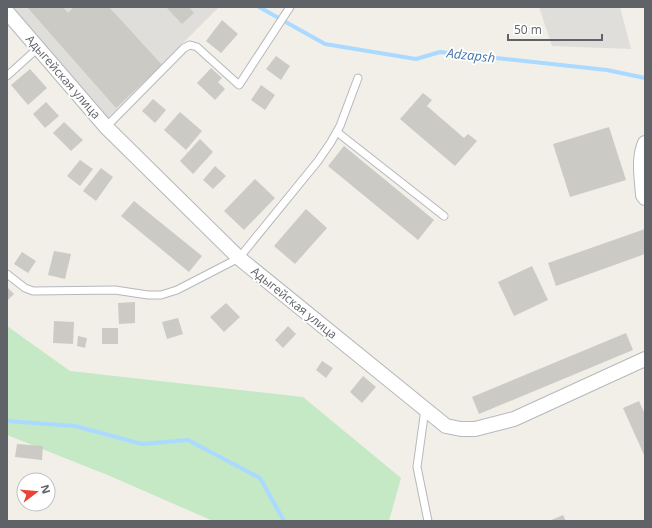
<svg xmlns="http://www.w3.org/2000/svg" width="652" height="528" font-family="'Open Sans',sans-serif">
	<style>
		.industrial { fill: #e0deda }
		.green { fill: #c5e8c5 }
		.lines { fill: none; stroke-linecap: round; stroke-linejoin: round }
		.stream { stroke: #aadaff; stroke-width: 4 }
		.building { fill: #cccac5 }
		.service-casing { stroke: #b5b8bc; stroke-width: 9 }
		.minor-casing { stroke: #b5b8bc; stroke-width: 16 }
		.service { stroke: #fff; stroke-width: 7 }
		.minor { stroke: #fff; stroke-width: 14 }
		.labels { text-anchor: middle; stroke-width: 3.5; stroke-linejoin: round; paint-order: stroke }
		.street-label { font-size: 12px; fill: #5f6368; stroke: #fff }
		.water-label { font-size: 13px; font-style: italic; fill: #4174aa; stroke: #fff }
	</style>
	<rect width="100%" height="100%" fill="#f1efe8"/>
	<g class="industrial">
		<path d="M7 7H219L107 119Z"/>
		<path d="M539 7H620L631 49 552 46Z"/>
	</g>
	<path class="green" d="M7 326 70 371 303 397 401 478 389 521H213L110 476 7 435Z"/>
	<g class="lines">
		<g class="stream">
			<path d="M259 7 325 44 416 59 440 52 607 70 645 78"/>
			<path d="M7 421 75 426 142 444 188 440 260 478 284 521"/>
		</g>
	</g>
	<g class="building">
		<path d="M27 7H63L68 13 74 7H109L162 65 116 108Z"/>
		<path d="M166 7H189L194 13 182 24Z"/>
		<path d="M222 20 238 34 221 53 206 41Z"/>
		<path d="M276 56 290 66 281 80 266 69Z"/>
		<path d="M211 68 222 78 218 82 225 89 215 100 197 83Z"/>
		<path d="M30 69 47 88 28 105 11 85Z"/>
		<path d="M261 85 275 95 265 110 251 100Z"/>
		<path d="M423 93 432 100 427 106 464 138 468 134 477 141 455 166 400 119Z"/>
		<path d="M153 99 166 110 155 123 142 111Z"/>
		<path d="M46 102 59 116 45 128 33 114Z"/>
		<path d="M180 112 202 131 186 150 164 130Z"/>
		<path d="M64 122 83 140 71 151 53 133Z"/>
		<path d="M609 127 626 180 570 197 553 144Z"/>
		<path d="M200 139 213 152 193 174 180 161Z"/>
		<path d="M344 146 434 220 418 240 328 166Z"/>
		<path d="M80 160 93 169 80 186 67 176Z"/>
		<path d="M215 166 226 176 213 189 203 180Z"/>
		<path d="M101 168 113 177 96 201 83 191Z"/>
		<path d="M255 179 275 198 244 230 224 211Z"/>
		<path d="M134 201 202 256 189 272 121 216Z"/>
		<path d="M306 209 327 228 295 264 274 246Z"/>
		<path d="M645 229V254L556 286 548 263Z"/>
		<path d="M54 251 71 254 65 279 48 275Z"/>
		<path d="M22 252 36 261 28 273 14 264Z"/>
		<path d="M532 266 548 300 514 316 498 282Z"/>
		<path d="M7 287 14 294 7 301Z"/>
		<path d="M135 302V323L119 324 118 303Z"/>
		<path d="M226 303 240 317 224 332 210 317Z"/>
		<path d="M178 318 183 334 167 339 162 322Z"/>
		<path d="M54 321 74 322 73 344 53 343Z"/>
		<path d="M288 326 296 334 283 348 275 340Z"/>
		<rect x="102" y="328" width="16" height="16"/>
		<path d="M626 333 633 350 479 414 472 397Z"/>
		<path d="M78 336 87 338 85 348 77 346Z"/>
		<path d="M322 361 333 368 326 378 316 370Z"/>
		<path d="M363 376 376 387 362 403 350 392Z"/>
		<path d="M639 401 645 414V457L623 408Z"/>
		<path d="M17 444 43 446 42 460 15 457Z"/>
		<path d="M563 515 566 521H549Z"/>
	</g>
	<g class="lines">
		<g class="service-casing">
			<g id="service">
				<path d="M7 76 38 48"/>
				<path d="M106 127 184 48 190 45 197 47 239 85 290 7"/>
				<path d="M337 132 444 216"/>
				<path d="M7 274 25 288 33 291 115 290 148 295H161L177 290 239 258 318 161 331 142 340 126 358 78"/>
				<path d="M425 409 417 467 428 521"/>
			</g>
		</g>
		<g class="minor-casing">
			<g id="minor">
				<path d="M7 12 106 127 239 258 446 426 461 429H475L514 419 645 359"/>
				<path d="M645 143C638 159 642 178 643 195L645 198"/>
			</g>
		</g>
		<use href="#service" class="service"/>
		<use href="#minor" class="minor"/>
	</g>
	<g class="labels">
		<g class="street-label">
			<text transform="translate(63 77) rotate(49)" y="4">Адыгейская улица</text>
			<text transform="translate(294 303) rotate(39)" y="4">Адыгейская улица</text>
		</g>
		<g class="water-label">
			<text transform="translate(471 55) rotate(6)" y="5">Adzapsh</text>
		</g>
	</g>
	<rect width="652" height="528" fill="none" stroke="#5f6368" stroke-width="16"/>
	<g transform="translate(36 492) rotate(74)"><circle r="19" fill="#ffffff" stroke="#bfc1c3"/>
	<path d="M0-3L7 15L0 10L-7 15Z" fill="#ea4335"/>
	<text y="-6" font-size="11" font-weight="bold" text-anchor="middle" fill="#5f6368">N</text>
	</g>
	<path d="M508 34v6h94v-6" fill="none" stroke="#5f6368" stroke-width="2"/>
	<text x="514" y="34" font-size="12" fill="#5f6368" stroke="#ffffff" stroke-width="3" paint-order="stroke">50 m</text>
</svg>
